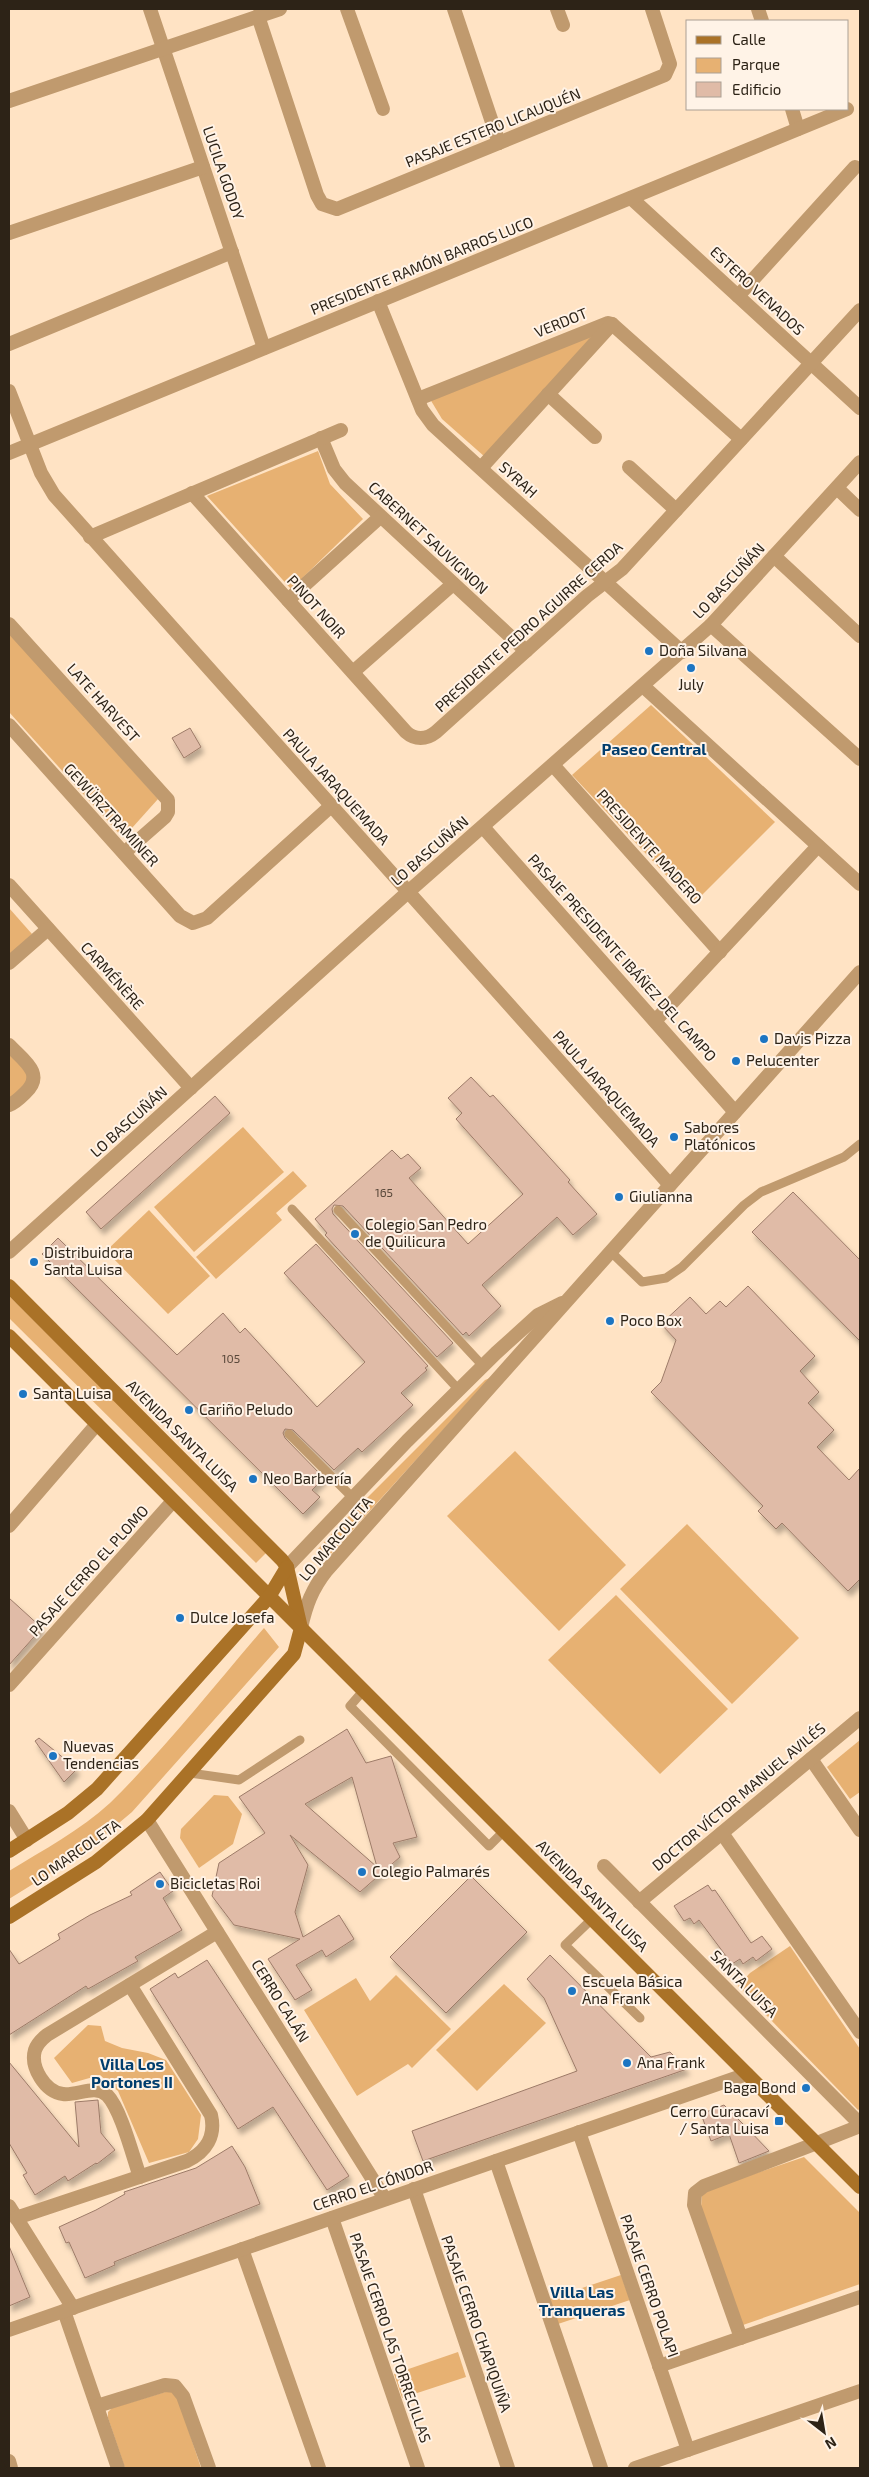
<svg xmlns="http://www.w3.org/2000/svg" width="869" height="2477" font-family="'Exo 2',sans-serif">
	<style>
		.green { fill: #e7b172 }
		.building { fill: #e0bba7; stroke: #9d7b68; fill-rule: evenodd; filter: url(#shadow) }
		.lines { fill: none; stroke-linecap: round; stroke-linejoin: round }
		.service { stroke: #c09a6e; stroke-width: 9 }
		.minor { stroke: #c09a6e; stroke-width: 14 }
		.tertiary { stroke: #c09a6e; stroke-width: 14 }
		.secondary { stroke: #aa7227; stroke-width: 14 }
		.poi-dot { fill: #1c75c2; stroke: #fff3e7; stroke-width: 2 }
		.labels { text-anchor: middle; stroke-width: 4; stroke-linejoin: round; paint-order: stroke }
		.number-label { font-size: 12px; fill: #5a493b }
		.street-label { font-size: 15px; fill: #2d2317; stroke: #fff3e7 }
		.poi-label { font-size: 15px; fill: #2d2317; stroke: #fff3e7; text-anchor: start }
		.neighbourhood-label { font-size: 16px; font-weight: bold; fill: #013d6d; stroke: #fff3e7 }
	</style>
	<defs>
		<filter id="shadow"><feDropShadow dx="3" dy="5.5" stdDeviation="2.5" flood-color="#0004"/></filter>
	</defs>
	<rect width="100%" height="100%" fill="#ffe3c4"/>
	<g class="green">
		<path d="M595 333 485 457 442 419 430 399Z"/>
		<path d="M318 451 330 484 363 519 291 589 207 496Z"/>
		<path d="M9 632 158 799 123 838 9 712Z"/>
		<path d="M651 705 775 822 693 904 572 775Z"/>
		<path d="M9 908 32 934 9 956Z"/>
		<path d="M9 1052 31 1078 9 1100Z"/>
		<path d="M243 1127 284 1172 194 1252 154 1207Z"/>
		<path d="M293 1171 307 1186 276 1213 282 1220 216 1279 196 1257Z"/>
		<path d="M149 1210 210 1276 168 1314 106 1251Z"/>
		<path d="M9 1296 267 1552 256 1563 9 1318Z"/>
		<path d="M490 1378 328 1557 318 1549 337 1528 485 1380Z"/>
		<path d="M515 1451 626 1565 559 1631 447 1516Z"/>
		<path d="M687 1524 799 1638 732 1704 620 1589Z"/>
		<path d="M616 1595 728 1709 660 1774 548 1660Z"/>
		<path d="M264 1628 279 1647 132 1812 83 1853 9 1899V1871C43 1850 81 1830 110 1803 164 1750 214 1686 264 1628Z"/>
		<path d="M860 1740V1792L850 1799 827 1767Z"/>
		<path d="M214 1795 228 1796 242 1814 233 1844 199 1868 180 1838 181 1829Z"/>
		<path d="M790 1946 860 2049V2109L858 2110 738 1986 750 1973Z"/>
		<path d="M396 1975 451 2029 412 2068 408 2064 357 2096 304 2010 356 1978 370 2001Z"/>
		<path d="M504 1984 546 2023 477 2091 436 2050Z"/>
		<path d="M88 2025 101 2026 105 2041 122 2048 148 2053 166 2060 201 2115 198 2139 189 2152 149 2163 118 2091 100 2075 72 2083 54 2058Z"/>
		<path d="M804 2157 860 2213V2284L743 2325 701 2207 702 2195 715 2187Z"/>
		<path d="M621 2275 630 2300 558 2324 549 2299Z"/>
		<path d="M458 2352 466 2377 402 2398 394 2374Z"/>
		<path d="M172 2390 177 2395 201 2468H125L108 2418V2412L112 2408Z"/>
	</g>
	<g class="building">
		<path d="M190 728 201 747 184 758 172 738Z"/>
		<path d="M471 1077 490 1097 493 1095 570 1180 568 1182 597 1214 573 1235 557 1217 482 1285 501 1306 469 1336 466 1332 463 1335 343 1206 334 1205 332 1209 333 1214 453 1343 437 1357 325 1235 327 1233 315 1219 392 1150 401 1159 408 1154 421 1168 409 1178 468 1244 523 1194 456 1119 462 1113 448 1098Z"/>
		<path d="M215 1096 230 1113 101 1229 86 1212Z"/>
		<path d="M793 1192 860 1260V1341L752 1232Z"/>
		<path d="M58 1238 177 1355 223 1313 240 1333 245 1328 317 1407 365 1362 284 1273 316 1244 428 1366 425 1368 427 1370 401 1393 413 1405 362 1452 358 1448 334 1470 293 1430 285 1429 283 1433 285 1438 324 1478 312 1490 320 1497 303 1514 42 1254Z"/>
		<path d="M748 1286 815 1356 800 1371 819 1392 808 1403 834 1430 817 1447 849 1480 860 1468V1579L848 1591 782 1523 776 1529 758 1511 763 1506 651 1392 661 1382 676 1340 661 1324 690 1297 706 1314 720 1301 726 1307Z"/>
		<path d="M9 1598 42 1628 9 1665Z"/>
		<path d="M347 1729 366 1763 391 1756 417 1837 393 1843 400 1857 360 1892 290 1835 308 1865 295 1912 303 1937 339 1915 354 1939 326 1957 322 1950 296 1965 312 1990 295 2000 268 1959 300 1939 234 1925 212 1896 219 1863 265 1833 239 1797ZM352 1777 377 1867 305 1804Z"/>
		<path d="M39 1738 77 1769 64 1782 35 1741Z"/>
		<path d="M160 1872 173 1891 163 1898 182 1930 135 1957 138 1961 88 1989 86 1986 9 2035V1949L19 1964 60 1939 58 1934 90 1915 132 1895 130 1892Z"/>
		<path d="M471 1876 527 1932 446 2013 390 1957Z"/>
		<path d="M708 1885 712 1891 715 1890 751 1943 762 1936 772 1949 756 1961 753 1957 743 1964 740 1959 732 1964 699 1920 694 1924 690 1918 684 1921 674 1906Z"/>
		<path d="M550 1955 651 2057 670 2052 687 2069 423 2161 412 2131 577 2071 544 1998 527 1979Z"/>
		<path d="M207 1960 349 2176 327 2190 273 2107 238 2129 150 1989 175 1973 178 1978Z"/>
		<path d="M9 2062 79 2147 75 2102 98 2100 101 2133 115 2150 97 2164 96 2163 68 2181 65 2176 35 2195 23 2175 27 2173 9 2143Z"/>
		<path d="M724 2105 747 2128 769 2151 739 2163 729 2134 711 2141 701 2114Z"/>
		<path d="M232 2146 245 2167 260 2204 114 2262 115 2265 85 2278 69 2242 66 2243 59 2227 96 2210 125 2194 124 2192 196 2168Z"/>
		<path d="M9 2246 30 2297 9 2306Z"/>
	</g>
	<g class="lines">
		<g class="service">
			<path d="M292 1209 459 1390"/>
			<path d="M338 1210 483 1366"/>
			<path d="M611 1252 642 1282 666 1278 682 1267 744 1205 761 1192 844 1157 860 1144"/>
			<path d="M289 1434 353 1498"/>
			<path d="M363 1691 350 1706 489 1846 504 1831"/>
			<path d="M190 1773 239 1780 300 1740"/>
			<path d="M592 1919 565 1945 640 2018"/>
		</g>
		<g class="minor">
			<path d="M150 9 264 348"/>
			<path d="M347 9 383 109"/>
			<path d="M454 9 499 143"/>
			<path d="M557 9 563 25"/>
			<path d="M758 9 762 21"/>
			<path d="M258 16 317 195 322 204 337 209 665 75 670 64 652 9"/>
			<path d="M792 109 798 129"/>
			<path d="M631 198 860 408"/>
			<path d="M9 233 203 167"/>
			<path d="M738 296 855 167"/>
			<path d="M378 301 422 410 433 425 682 652"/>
			<path d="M9 344 232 252"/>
			<path d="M9 391 41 473 54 495 670 1185"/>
			<path d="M548 394 595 437"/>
			<path d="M418 399 608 323 612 324 741 439"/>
			<path d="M321 438 334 469 345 483 526 651"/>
			<path d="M9 453 847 109"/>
			<path d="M629 467 676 510"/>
			<path d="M481 468 612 324"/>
			<path d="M837 488 860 510"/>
			<path d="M192 493 406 732C415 740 426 740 436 732L587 596 622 569 860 310"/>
			<path d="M90 537 341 430"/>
			<path d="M774 556 860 636"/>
			<path d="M288 600 380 517"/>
			<path d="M9 624 168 800V812L165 817 124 853"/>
			<path d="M711 625 860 759"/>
			<path d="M353 672 453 584"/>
			<path d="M643 686 860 884"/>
			<path d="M9 725 180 916 193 923 207 918 331 806"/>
			<path d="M553 765 720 952"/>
			<path d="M483 827 735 1112"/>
			<path d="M9 885 191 1088"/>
			<path d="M9 963 48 929"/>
			<path d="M655 1021 818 846"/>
			<path d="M9 1045C23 1060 46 1074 25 1093 20 1098 15 1103 9 1105"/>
			<path d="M9 1252 408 892 711 625 860 462"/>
			<path d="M9 1526 97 1424"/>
			<path d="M9 1685 173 1501"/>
			<path d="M811 1759 860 1830"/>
			<path d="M9 1811 27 1840"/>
			<path d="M147 1820 385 2199"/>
			<path d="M722 1833 860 2032"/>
			<path d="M604 1866 860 2124"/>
			<path d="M639 1902 860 1718"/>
			<path d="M579 2132 688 2450"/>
			<path d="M496 2161 601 2468"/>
			<path d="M140 2177C133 2157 121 2109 107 2095 95 2084 77 2096 63 2094 45 2092 30 2067 35 2050 37 2044 42 2039 47 2035L217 1932"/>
			<path d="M414 2189 508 2468"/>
			<path d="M9 2206 73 2308"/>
			<path d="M16 2218 187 2161C206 2152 216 2136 211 2115L130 1985"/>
			<path d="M332 2218 418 2468"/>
			<path d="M242 2249 319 2468"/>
			<path d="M64 2311 118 2468"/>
			<path d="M9 2330 747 2074"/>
			<path d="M741 2338 694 2205 695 2193 704 2186 817 2143"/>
			<path d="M659 2366 860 2297"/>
			<path d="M97 2406 165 2385 175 2386 183 2396 209 2468"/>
			<path d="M9 2461 11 2468"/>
			<path d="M635 2468 860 2391"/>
		</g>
		<g class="tertiary">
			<path d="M9 101 280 9"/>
			<path d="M287 1567 407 1441 496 1353 538 1315 562 1303"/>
			<path d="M301 1628C306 1605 312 1589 327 1570L860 972"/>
			<path d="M817 2143 860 2126"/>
		</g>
		<g class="secondary">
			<path d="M9 1286 282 1560 287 1567 301 1628 294 1654 147 1820 96 1862 9 1917"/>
			<path d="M9 1336 860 2187"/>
			<path d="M9 1851 68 1813 97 1789 269 1597 287 1567"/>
		</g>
	</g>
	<g class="poi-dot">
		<circle cx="649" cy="651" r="5"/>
		<circle cx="691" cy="668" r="5"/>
		<circle cx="764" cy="1039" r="5"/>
		<circle cx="736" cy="1061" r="5"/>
		<circle cx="674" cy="1137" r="5"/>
		<circle cx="619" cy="1197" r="5"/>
		<circle cx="355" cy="1234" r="5"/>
		<circle cx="34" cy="1262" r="5"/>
		<circle cx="610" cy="1321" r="5"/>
		<circle cx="23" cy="1394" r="5"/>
		<circle cx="189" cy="1410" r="5"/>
		<circle cx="253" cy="1479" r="5"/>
		<circle cx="180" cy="1618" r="5"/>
		<circle cx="53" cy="1756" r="5"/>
		<circle cx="362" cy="1872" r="5"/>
		<circle cx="160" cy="1884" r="5"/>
		<circle cx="572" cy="1991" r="5"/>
		<circle cx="627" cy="2063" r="5"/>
		<circle cx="806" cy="2088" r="5"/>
		<rect x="774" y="2116" width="10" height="10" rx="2.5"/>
	</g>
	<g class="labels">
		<g class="number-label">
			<text x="384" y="1197">165</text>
			<text x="231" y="1363">105</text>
		</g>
		<g class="street-label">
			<text transform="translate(493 128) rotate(-22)" y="5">PASAJE ESTERO LICAUQUÉN</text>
			<text transform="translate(223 173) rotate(71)" y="5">LUCILA GODOY</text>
			<text transform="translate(422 266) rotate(-22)" y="5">PRESIDENTE RAMÓN BARROS LUCO</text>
			<text transform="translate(757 291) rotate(43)" y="5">ESTERO VENADOS</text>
			<text transform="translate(561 323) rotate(-22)" y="5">VERDOT</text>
			<text transform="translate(518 480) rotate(42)" y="5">SYRAH</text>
			<text transform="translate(428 538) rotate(43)" y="5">CABERNET SAUVIGNON</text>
			<text transform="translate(729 581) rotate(-47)" y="5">LO BASCUÑÁN</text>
			<text transform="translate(316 607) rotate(48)" y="5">PINOT NOIR</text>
			<text transform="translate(529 627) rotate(-42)" y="5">PRESIDENTE PEDRO AGUIRRE CERDA</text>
			<text transform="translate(103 703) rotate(48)" y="5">LATE HARVEST</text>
			<text transform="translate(336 787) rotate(48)" y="5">PAULA JARAQUEMADA</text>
			<text transform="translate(111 815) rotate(48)" y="5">GEWÜRZTRAMINER</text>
			<text transform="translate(649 847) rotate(48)" y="5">PRESIDENTE MADERO</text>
			<text transform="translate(430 851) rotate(-41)" y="5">LO BASCUÑÁN</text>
			<text transform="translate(622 958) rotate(48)" y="5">PASAJE PRESIDENTE IBÁÑEZ DEL CAMPO</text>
			<text transform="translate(112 976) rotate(48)" y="5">CARMÉNÈRE</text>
			<text transform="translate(606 1089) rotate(48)" y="5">PAULA JARAQUEMADA</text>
			<text transform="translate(129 1122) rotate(-42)" y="5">LO BASCUÑÁN</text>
			<text transform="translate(182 1436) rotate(45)" y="5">AVENIDA SANTA LUISA</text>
			<text transform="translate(336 1539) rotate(-50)" y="5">LO MARCOLETA</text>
			<text transform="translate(89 1571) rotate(-48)" y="5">PASAJE CERRO EL PLOMO</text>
			<text transform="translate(739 1797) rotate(-40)" y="5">DOCTOR VÍCTOR MANUEL AVILÉS</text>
			<text transform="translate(76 1853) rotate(-35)" y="5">LO MARCOLETA</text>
			<text transform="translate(592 1896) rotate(45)" y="5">AVENIDA SANTA LUISA</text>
			<text transform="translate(744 1984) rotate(45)" y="5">SANTA LUISA</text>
			<text transform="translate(280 2001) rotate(58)" y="5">CERRO CALÁN</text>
			<text transform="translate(373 2186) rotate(-19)" y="5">CERRO EL CÓNDOR</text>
			<text transform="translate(649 2286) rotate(71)" y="5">PASAJE CERRO POLAPI</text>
			<text transform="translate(476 2324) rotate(71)" y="5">PASAJE CERRO CHAPIQUIÑA</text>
			<text transform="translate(390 2338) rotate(71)" y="5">PASAJE CERRO LAS TORRECILLAS</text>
		</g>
		<g class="poi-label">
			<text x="659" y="656">Doña Silvana</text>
			<text x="691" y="690" text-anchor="middle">July</text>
			<text x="774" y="1044">Davis Pizza</text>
			<text x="746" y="1066">Pelucenter</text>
			<text x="684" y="1133">Sabores<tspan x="684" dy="17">Platónicos</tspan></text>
			<text x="629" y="1202">Giulianna</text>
			<text x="365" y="1230">Colegio San Pedro<tspan x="365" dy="17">de Quilicura</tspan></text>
			<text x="44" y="1258">Distribuidora<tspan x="44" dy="17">Santa Luisa</tspan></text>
			<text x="620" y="1326">Poco Box</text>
			<text x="33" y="1399">Santa Luisa</text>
			<text x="199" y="1415">Cariño Peludo</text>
			<text x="263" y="1484">Neo Barbería</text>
			<text x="190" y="1623">Dulce Josefa</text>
			<text x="63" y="1752">Nuevas<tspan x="63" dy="17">Tendencias</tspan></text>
			<text x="372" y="1877">Colegio Palmarés</text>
			<text x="170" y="1889">Bicicletas Roi</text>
			<text x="582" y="1987">Escuela Básica<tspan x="582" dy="17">Ana Frank</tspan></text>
			<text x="637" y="2068">Ana Frank</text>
			<text x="796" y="2093" text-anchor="end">Baga Bond</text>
			<text x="769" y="2117" text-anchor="end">Cerro Curacaví<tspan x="769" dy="17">/ Santa Luisa</tspan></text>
		</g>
		<g class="neighbourhood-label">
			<text x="654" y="755">Paseo Central</text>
			<text x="132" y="2070">Villa Los<tspan x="132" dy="18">Portones II</tspan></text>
			<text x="582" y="2298">Villa Las<tspan x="582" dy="18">Tranqueras</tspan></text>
		</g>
	</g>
	<rect width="869" height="2477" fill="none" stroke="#2d2317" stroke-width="20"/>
	<rect x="686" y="20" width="162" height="90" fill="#fff3e7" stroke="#aba094"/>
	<rect x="696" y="36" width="25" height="8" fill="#aa7227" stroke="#aba094"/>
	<text x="732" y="45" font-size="15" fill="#2d2317">Calle</text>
	<rect x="696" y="58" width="25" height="15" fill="#e7b172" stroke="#aba094"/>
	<text x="732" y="70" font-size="15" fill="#2d2317">Parque</text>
	<rect x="696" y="82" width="25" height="15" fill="#e0bba7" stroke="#aba094"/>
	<text x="732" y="95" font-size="15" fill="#2d2317">Edificio</text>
	<g transform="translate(824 2432) rotate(149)" stroke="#fff3e7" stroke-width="4" paint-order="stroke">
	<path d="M0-4L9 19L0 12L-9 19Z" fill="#2d2317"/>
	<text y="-8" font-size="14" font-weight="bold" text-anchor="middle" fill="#2d2317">N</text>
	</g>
</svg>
